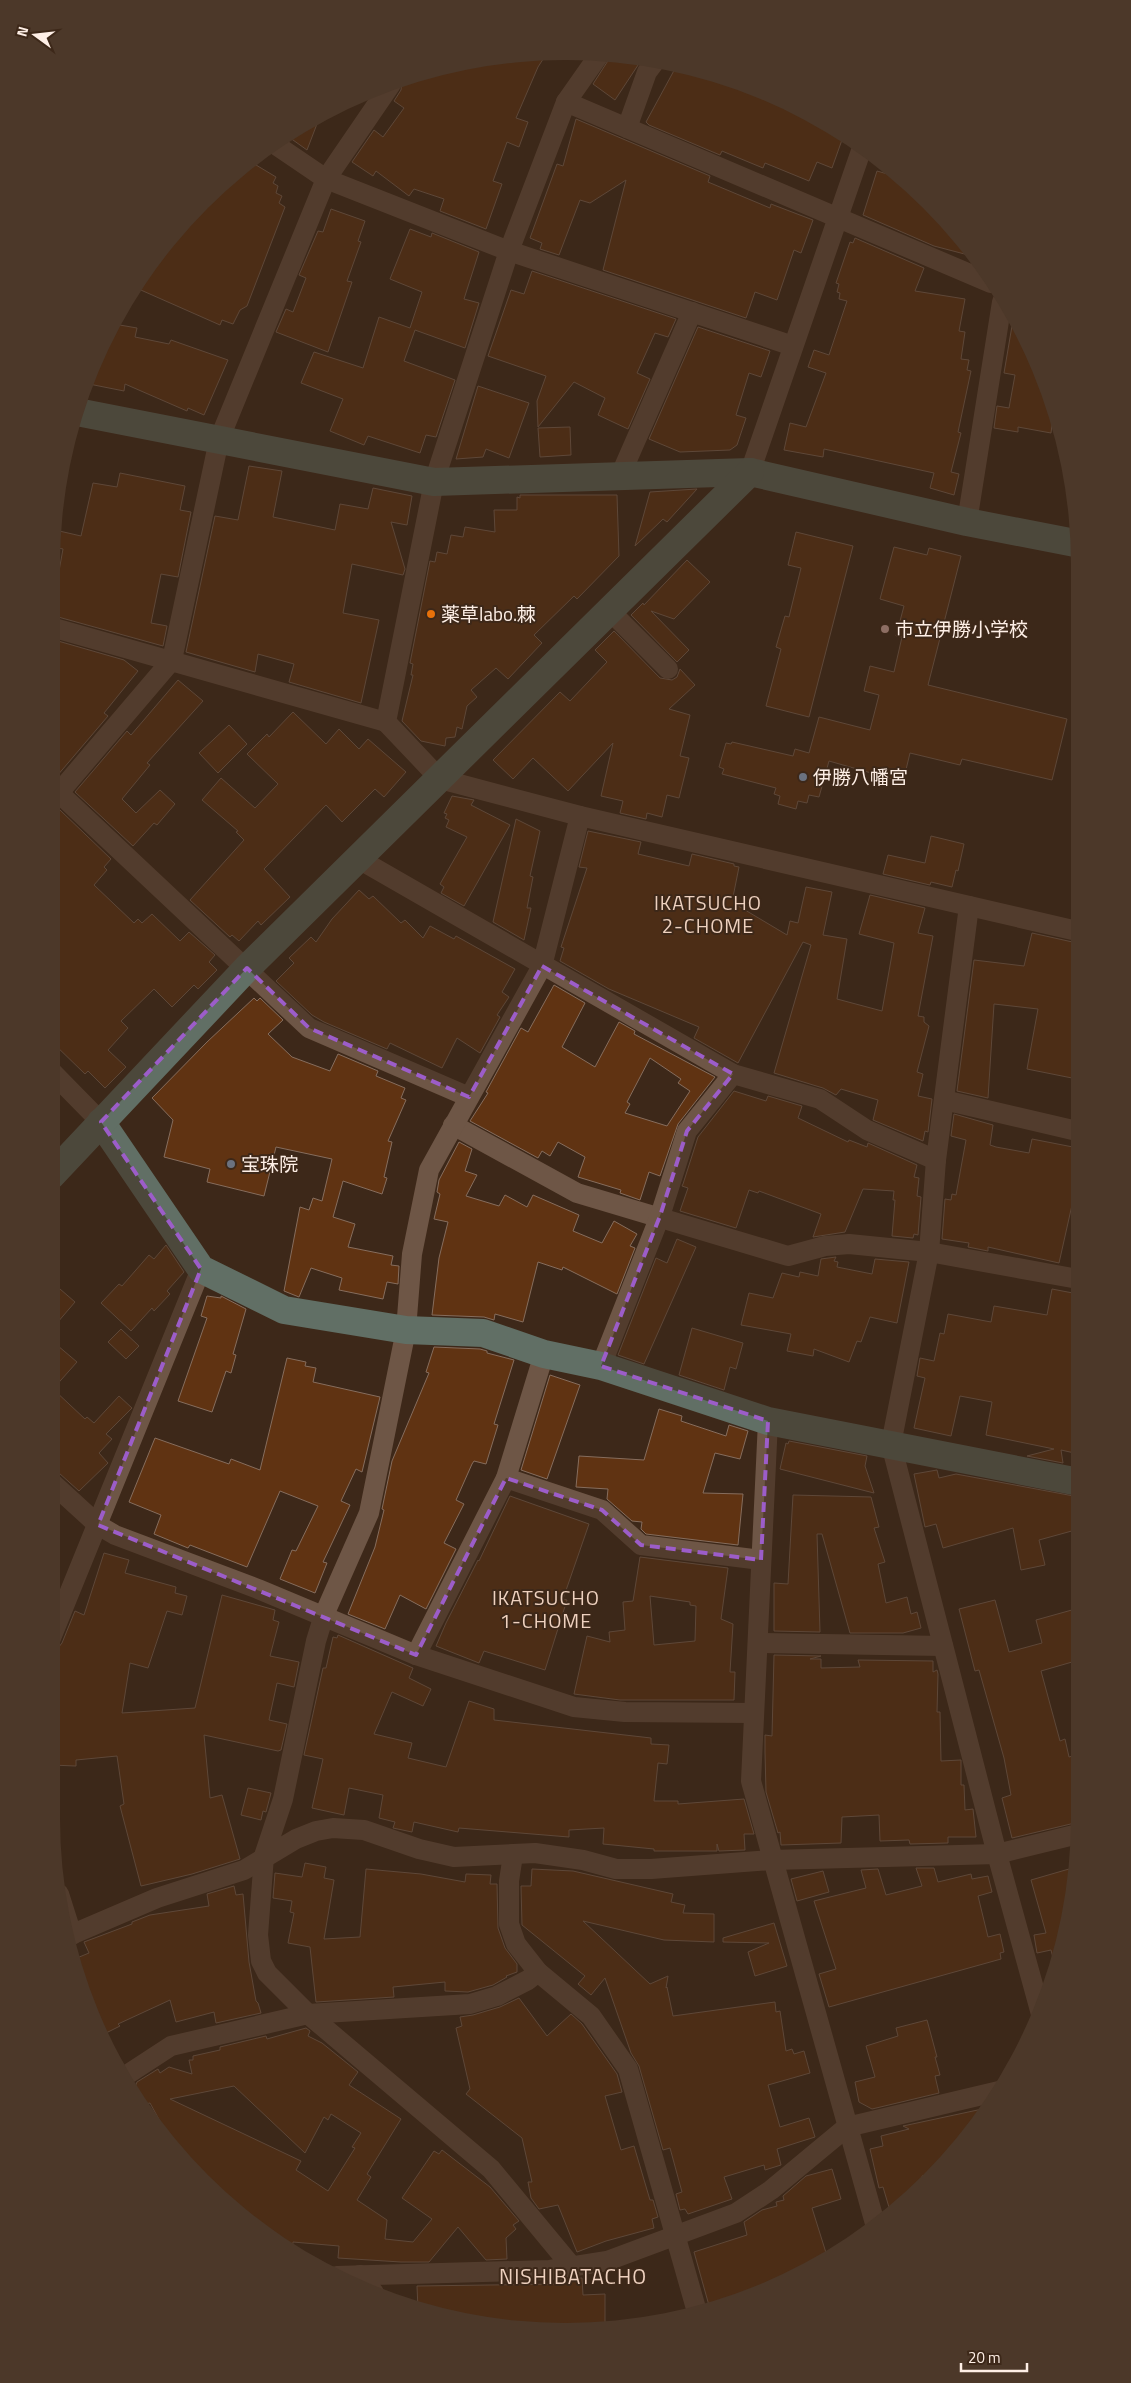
<svg xmlns="http://www.w3.org/2000/svg" width="1131" height="2383" font-family="'Titillium Web','Noto Sans JP',sans-serif">
	<style>
		.building { fill: #603312; stroke: #866d5d; fill-rule: evenodd }
		.lines { fill: none; stroke-linecap: round; stroke-linejoin: round }
		.street { stroke: #6e5646; stroke-width: 20 }
		.secondary { stroke: #616f65; stroke-width: 28 }
		.marked { fill: none; stroke: #9c5dc9; stroke-width: 4; stroke-dasharray: 10 6; stroke-linejoin: round }
		.food-dot { fill: #e8710a; stroke: #3d2819; stroke-width: 2 }
		.education-dot { fill: #8d6e63; stroke: #3d2819; stroke-width: 2 }
		.worship-dot { fill: #6b7280; stroke: #3d2819; stroke-width: 2 }
		.labels { text-anchor: middle; stroke-width: 4; stroke-linejoin: round; paint-order: stroke }
		.poi-label { font-size: 19px; fill: #feefe6; stroke: #3d2819; text-anchor: start }
		.neighbourhood-label { font-size: 20px; letter-spacing: 1px; fill: #eed1bf; stroke: #3d2819 }
		.quarter-label { font-size: 21px; letter-spacing: 1px; fill: #eed1bf; stroke: #3d2819 }
	</style>
	<rect width="100%" height="100%" fill="#3d2819"/>
	<g class="building">
		<path d="M547 53 538 67 516 118 528 122 519 147 507 142 493 181 502 184 486 229 440 211 444 199 414 189 409 196 376 171 373 176 352 162 374 130 383 137 404 108 394 101 401 90 402 80 465 61Z"/>
		<path d="M611 56 642 59 615 100 593 84Z"/>
		<path d="M677 65 762 90 843 137 832 168 817 162 809 181 765 163 763 168 722 151 720 155 649 125 646 122Z"/>
		<path d="M320 116 307 150 286 135 300 127Z"/>
		<path d="M576 119 710 176 708 182 770 208 771 204 813 220 801 253 794 250 777 300 755 292 746 318 603 270 626 180 590 203 580 200 559 255 540 249 542 243 530 238 557 164 563 166Z"/>
		<path d="M251 162 276 177 273 183 278 186 276 193 282 196 279 203 285 207 247 306 240 310 233 324 222 320 220 325 134 287 202 202Z"/>
		<path d="M877 171 898 177 976 257 934 246 863 215Z"/>
		<path d="M331 209 365 221 358 241 361 242 347 281 352 282 328 352 276 332 286 309 293 312 306 278 299 275 318 231 323 232Z"/>
		<path d="M410 229 431 237 432 233 479 252 464 299 479 303 465 348 415 330 404 361 455 380 436 437 426 435 420 453 368 436 364 445 330 431 343 399 301 383 314 352 363 368 379 317 410 328 422 292 390 279Z"/>
		<path d="M855 238 924 268 915 291 965 299 959 331 965 332 961 359 969 360 967 370 971 371 958 432 961 433 951 472 959 474 954 495 930 488 934 473 824 449 823 457 784 450 790 423 806 427 826 373 808 367 814 350 829 355 847 301 839 299 840 293 837 292 839 284 836 283 850 242 853 243Z"/>
		<path d="M532 271 676 319 668 337 655 333 637 373 650 379 628 429 598 415 605 398 574 382 538 427 537 401 546 376 488 356 511 290 524 294Z"/>
		<path d="M1013 320 1040 368 1053 416 1051 433 1018 427V432L994 428 997 406 1009 408 1015 375 1004 373Z"/>
		<path d="M114 324 137 328 135 337 169 344 171 340 228 360 204 415 188 408 187 411 125 384 124 391 89 384 92 365 95 360 100 361 104 343Z"/>
		<path d="M698 327 770 351 761 377 749 373 736 415 746 418 737 445 730 450 680 452 649 439Z"/>
		<path d="M478 386 529 403 509 458 486 449 483 457 456 459Z"/>
		<path d="M570 427 571 455 540 457 538 428Z"/>
		<path d="M249 466 282 471 273 517 335 530 340 504 368 509 373 488 412 496 407 525 391 522 405 569 403 575 352 564 343 613 379 620 361 703 289 682 294 664 258 654 255 672 186 652 215 516 238 520Z"/>
		<path d="M120 473 185 486 180 510 191 512 178 577 161 574 151 623 167 626 163 646 51 615 63 549 53 547 55 530 81 536 93 483 117 487Z"/>
		<path d="M697 489 667 522 663 519 635 546 650 492Z"/>
		<path d="M520 495H617L619 556 577 599 574 596 534 635 542 643 508 679 496 668 471 690 477 697 467 706 462 729 457 727 455 737 446 738 445 746 421 741 402 721 413 675H411L413 664 410 663 430 561 435 562 437 552 447 554 451 535 463 537 465 527 495 532 494 510H517V497L520 498Z"/>
		<path d="M796 532 853 546 809 717 766 706 781 649 776 647 785 616 789 617 801 568 788 565Z"/>
		<path d="M894 547 927 555 929 548 961 556 928 685 1067 719 1052 780 962 759 960 765 910 753 903 782 829 761 819 797 809 795 807 803 798 801 796 809 778 804 780 796 774 794 776 788 722 774 724 769 719 767 726 743 731 744 732 742 793 756 795 749 809 753 819 717 870 730 879 695 864 691 870 666 894 672 902 637 896 636 904 606 880 599Z"/>
		<path d="M687 560 710 582 674 619 651 611 689 650 677 662 631 615 643 603 644 605Z"/>
		<path d="M614 631 660 678 672 680 677 677 680 669 695 685 669 709 690 715 680 756 689 758 679 798 667 795 662 817 647 813 646 819 620 813 623 801 601 796 613 743 568 791 533 758 513 779 493 760 560 692 570 701 607 662 595 650Z"/>
		<path d="M51 639 124 660 138 671 104 713 108 716 51 783V709L60 699 51 691Z"/>
		<path d="M178 680 203 701 147 763 150 765 122 799 136 813 160 790 175 804 157 825 154 823 133 846 75 792 127 731 131 735Z"/>
		<path d="M293 712 326 744 339 729 359 749 368 739 406 772 384 797 375 789 342 822 326 805 264 869 290 897 261 925 258 921 239 941 232 935 230 937 190 900 244 840 236 832 238 831 202 800 221 778 255 808 278 784 247 754 267 734 269 737Z"/>
		<path d="M229 725 247 744 218 773 199 753Z"/>
		<path d="M452 796 474 800 471 805 510 825 464 906 441 893 444 887 440 884 467 837 446 827 449 820 445 818 447 814 444 813Z"/>
		<path d="M60 810 111 859 104 867 107 870 94 885 134 923 138 919 142 923 152 914 180 941 189 932 215 955 209 962 217 970 198 989 194 985 172 1007 154 989 121 1021 128 1028 108 1050 126 1067 105 1088 88 1071 85 1074 51 1041V814Z"/>
		<path d="M516 819 540 831 530 876 533 877 527 908H531L524 940 493 922Z"/>
		<path d="M588 831 641 842 638 854 689 866 692 854 734 864V866L739 867 733 897H736L735 904 787 935 790 921 798 923 806 887 832 892 823 935 847 939 837 999 882 1011 894 943 859 934 870 895 925 908 918 933 933 936 918 1016 924 1017V1022L929 1026 917 1072 923 1074 918 1096 932 1099 928 1132 925 1131 923 1141 873 1120 878 1100 841 1089 836 1095 823 1088 774 1073 811 945 803 942 738 1063 694 1038 699 1027 609 989 560 961 564 948 561 947 587 868 579 867Z"/>
		<path d="M931 836 964 844 958 871 956 870 952 887 931 882 930 885 883 874 888 855 925 863Z"/>
		<path d="M359 890 369 899 373 896 401 923 405 920 423 938 430 926 454 939 456 936 515 969 502 992 509 997 497 1015 500 1017 480 1053 457 1038 442 1068 390 1043 387 1049 324 1022 312 1015 276 981 294 963 289 958 311 937 316 942 332 919Z"/>
		<path d="M1032 933 1077 943V1079L1027 1069 1038 1009 994 1004 988 1098 957 1091 974 960 1024 966Z"/>
		<path d="M554 985 585 1003 562 1047 595 1067 619 1022 635 1031 634 1034 715 1077 678 1124 660 1176 649 1172 640 1200 620 1193 621 1190 578 1177 585 1157 558 1142 550 1156 542 1151 538 1158 470 1121 488 1093 486 1092 521 1028 528 1032ZM650 1058 681 1079 678 1083 690 1091 667 1126 625 1113 630 1104 627 1102Z"/>
		<path d="M254 998 257 1001 260 998 283 1020 268 1034 292 1057 330 1071 338 1054 378 1071 376 1076 405 1088 401 1098 406 1100 388 1141 392 1142 384 1177 387 1178 382 1194 343 1181 333 1217 355 1224 348 1247 393 1256 391 1265 399 1266 398 1284 387 1282 383 1299 339 1290 342 1278 311 1268 299 1297 284 1291 300 1207 309 1210 313 1198 322 1201 332 1159 276 1147 264 1196 207 1182 210 1169 164 1157 173 1120 152 1098 207 1042Z"/>
		<path d="M734 1091 766 1101 768 1096 802 1106 798 1118 848 1142 849 1140 867 1147 868 1143 917 1165 914 1177 919 1178 917 1196 921 1197 918 1235 914 1234 913 1238 892 1236 895 1200H893L894 1191 863 1189 845 1232 813 1237 821 1214 759 1191 758 1193 749 1190 736 1228 680 1211 688 1188 682 1186 683 1184 698 1137Z"/>
		<path d="M954 1114 993 1125 990 1145 996 1147 1029 1153 1032 1139 1078 1148V1206L1072 1205 1059 1263 988 1247V1251L968 1247 969 1243 942 1239 945 1199 951 1200 952 1194 956 1195 966 1140 951 1136Z"/>
		<path d="M459 1142 472 1149 465 1171 477 1175 466 1196 499 1206 505 1195 527 1207 533 1195 579 1215 573 1231 602 1243 614 1221 637 1234 630 1246 635 1248 617 1294 563 1267 562 1270 538 1262 523 1322 495 1314 494 1320 484 1317 432 1315 439 1258 448 1222 434 1219 440 1194 437 1192 439 1180Z"/>
		<path d="M677 1239 696 1247 644 1364 618 1355 656 1258 667 1263Z"/>
		<path d="M166 1245 184 1272 167 1291 170 1294 154 1311 152 1308 131 1331 101 1303 119 1284 122 1286 149 1255 154 1259Z"/>
		<path d="M836 1257 834 1261 838 1262 837 1267 872 1274 875 1259 909 1262 897 1323 870 1317 861 1342 857 1341 849 1362 814 1349 813 1356 787 1351 791 1334 741 1325 749 1293 773 1298 782 1273 799 1277 800 1272 818 1276 821 1259Z"/>
		<path d="M60 1289 75 1302 51 1330V1299Z"/>
		<path d="M1052 1289 1078 1294 1079 1454 1061 1450 1063 1463 1027 1456 1054 1449 986 1435 992 1402 960 1396 951 1436 914 1428 925 1378 917 1376 920 1358 934 1361 940 1333 944 1334 948 1314 991 1322 994 1306 1047 1315Z"/>
		<path d="M207 1296 221 1298V1296L246 1309 233 1354 236 1355 231 1373 226 1371 212 1412 178 1401 207 1318 201 1316Z"/>
		<path d="M692 1328 743 1343 736 1369 730 1367 724 1390 679 1375Z"/>
		<path d="M121 1329 139 1346 126 1359 108 1342Z"/>
		<path d="M51 1340 77 1362 53 1389 85 1419 87 1417 94 1423 119 1396 132 1408 106 1434 112 1439 99 1453 108 1463 79 1491 59 1473 51 1470Z"/>
		<path d="M434 1347 480 1349 487 1351V1353L514 1360 494 1424 498 1425 486 1464 474 1461 472 1464 456 1500 464 1504 444 1543 456 1549 426 1609 400 1595 385 1629 348 1614 375 1547 384 1510 382 1509 392 1461 429 1373 426 1372Z"/>
		<path d="M287 1358 306 1362 305 1366 316 1368 313 1382 380 1397 362 1472 356 1469 341 1501 350 1505 323 1562 327 1563 315 1593 280 1579 292 1550 296 1551 318 1506 280 1491 247 1567 190 1545 188 1548 154 1534 161 1515 129 1502 155 1438 229 1464 231 1459 260 1470Z"/>
		<path d="M550 1375 580 1385 547 1479 521 1470Z"/>
		<path d="M659 1409 682 1416 681 1421 726 1436 729 1425 748 1431 740 1459 715 1453 703 1493 743 1494 738 1545 646 1534 641 1529 642 1522 632 1521 607 1499 608 1489 576 1487 579 1456 644 1460Z"/>
		<path d="M789 1441 867 1456 865 1466 874 1493 780 1469 786 1443 788 1444Z"/>
		<path d="M937 1470 939 1478 956 1474 1079 1497V1529L1039 1540 1045 1565 1021 1570 1013 1528 943 1548 936 1524 925 1527 914 1474Z"/>
		<path d="M793 1495 871 1497 879 1527 874 1528 885 1562 878 1564 886 1603 907 1597 911 1614 917 1612 921 1628 903 1633H850L822 1534H817L820 1632 774 1631V1583L788 1584Z"/>
		<path d="M510 1496 589 1524 563 1599 567 1600 545 1670 484 1651 479 1663 436 1646 446 1623 478 1560 479 1561Z"/>
		<path d="M104 1553 129 1560 125 1573 176 1587 175 1593 187 1596 182 1615 167 1611 148 1668 130 1663 122 1713 195 1708 222 1595 275 1610 273 1620 279 1622 270 1656 299 1662 294 1687 277 1683 269 1720 287 1724 281 1750 278 1751 204 1735 210 1798 222 1795 240 1859 192 1874 141 1886 120 1806 124 1804 117 1756 76 1760V1766L51 1765V1650L58 1648 62 1643 75 1611 84 1615Z"/>
		<path d="M640 1557 728 1568 721 1619 733 1624 730 1672H735L734 1700H620L574 1694 587 1636 610 1642 609 1632 625 1630 623 1602 633 1601ZM650 1596 690 1602V1605L696 1606 695 1641 654 1645Z"/>
		<path d="M995 1600 1009 1652 1042 1643 1036 1620 1079 1608V1660L1041 1671 1060 1741 1065 1739 1069 1757 1080 1754 1079 1822 1012 1838 1002 1798 1011 1795 1004 1758 979 1670 975 1671 959 1609Z"/>
		<path d="M338 1635 413 1668 409 1678 431 1689 423 1706 392 1692 374 1734 412 1743 408 1758 446 1767 469 1701 494 1709V1720L651 1738V1744L669 1745 667 1764 658 1763 654 1801H678V1804L744 1799 754 1834H744L745 1850 719 1851 717 1844V1851H654V1849L603 1844 604 1828 569 1830V1837L459 1828 458 1832 414 1822 412 1832 393 1828 395 1822 379 1818 383 1795 349 1788 344 1815 312 1808 323 1759 304 1755 323 1668H326L333 1637 337 1638Z"/>
		<path d="M774 1655 821 1656 810 1659H821V1668L860 1667 858 1660 933 1661V1672L937 1670 938 1674 937 1712H940L941 1761 961 1760V1785H964L965 1810 973 1809 976 1837H948V1843L910 1844 909 1840 880 1841 879 1815 842 1817 841 1843 781 1845 780 1832 778 1833 766 1792 765 1752V1735L772 1736Z"/>
		<path d="M248 1788 271 1793 266 1812 263 1811 261 1820 241 1815Z"/>
		<path d="M305 1863 326 1867 324 1878 334 1880 324 1939 360 1937 366 1869 421 1874 465 1882 466 1874 491 1875 490 1884H497L498 1928 505 1948 517 1964V1972L506 1976 507 1977 493 1985 468 1992 445 1991V1982L393 1987 394 1997 316 2002 310 1947 288 1943 294 1913 290 1912 292 1901 273 1898 275 1873 302 1877Z"/>
		<path d="M916 1868H934L938 1882 971 1874 972 1879 988 1876 992 1892 978 1896 988 1937 1000 1934 1004 1952 1000 1953 1001 1959 829 2007 819 1974 836 1969 814 1901 866 1888 861 1870 878 1869 886 1895 922 1886Z"/>
		<path d="M532 1869 573 1871 673 1894 671 1902 685 1905 683 1913 714 1914V1942L664 1940 583 1921 650 1984 668 1976 666 1988 667 1987 673 2016 775 2002 776 2012 780 2011 786 2051 792 2049 794 2054 804 2051 810 2073 768 2085 780 2127 809 2118 815 2137 777 2149 781 2165 765 2170 764 2165 724 2177 732 2199 688 2214 685 2209 680 2210 676 2194 682 2192 670 2148 663 2150 639 2066 631 2053 605 1978 591 1995 578 1984 585 1976 522 1925 521 1886H531Z"/>
		<path d="M1069 1869 1073 1884 1070 1918 1055 1966 1051 1950 1037 1953 1034 1935 1046 1933 1031 1880Z"/>
		<path d="M823 1871 829 1892 797 1901 791 1879Z"/>
		<path d="M234 1886 236 1895 243 1894 249 1962 256 2001 258 2003 261 2013 216 2023 214 2012 176 2022 170 2000 118 2024 120 2026 102 2035 79 1983 72 1960 89 1953 84 1942 132 1924V1922L150 1915 209 1906 207 1894Z"/>
		<path d="M774 1923 787 1966 755 1976 748 1952 769 1943 723 1942V1938Z"/>
		<path d="M519 1998 547 2036 571 2014 582 2024 617 2074 622 2092 605 2096 621 2150 634 2146 650 2200H653L658 2217 652 2219 654 2228 606 2241 577 2252 558 2205 539 2209 531 2198 528 2182H532L522 2138 466 2094 470 2089 456 2028 462 2026 460 2017 473 2015 500 2007Z"/>
		<path d="M927 2020 937 2057H935L940 2075 935 2076 939 2093 872 2109 859 2102 855 2082 875 2077 866 2046 898 2036 896 2028Z"/>
		<path d="M306 2028 310 2031 308 2036 322 2043 358 2072 349 2085 401 2119 367 2174 371 2177 357 2200 387 2220 385 2239 413 2242 432 2219 402 2198 434 2151 439 2154 442 2150 490 2187 519 2221 513 2225 516 2229 506 2238 507 2259 486 2260 458 2227 429 2262H401L338 2258 339 2246 293 2242 292 2252 252 2225 179 2156 150 2103 145 2104 135 2087 137 2082 158 2069 160 2073 169 2067 192 2074 189 2060H193V2056L220 2050V2047L266 2036 267 2039ZM234 2086 305 2153 324 2117 328 2120 331 2114 361 2133 352 2147 355 2148 328 2191 296 2170 301 2161 170 2099Z"/>
		<path d="M987 2108 952 2157 935 2173 922 2176 924 2183 891 2214 883 2187 879 2188 870 2149 883 2146 881 2136 909 2129 903 2126Z"/>
		<path d="M832 2169 841 2199 812 2208 827 2256 821 2259 822 2263 731 2305 710 2309 694 2252 747 2235 744 2222 762 2210 777 2206 776 2202 784 2200 783 2196 806 2176Z"/>
		<path d="M582 2278 583 2295 605 2294V2329L565 2332 465 2322 418 2309 417 2286 561 2284 560 2280Z"/>
	</g>
	<g class="lines">
		<g class="street">
			<path d="M599 55 566 102 509 251 434 482 386 722 440 779 580 816 1077 931"/>
			<path d="M566 102 991 283"/>
			<path d="M627 128 647 72 656 60"/>
			<path d="M273 143 326 179 509 251 793 346"/>
			<path d="M750 472 862 148"/>
			<path d="M620 476 692 312"/>
			<path d="M967 522 1002 302"/>
			<path d="M610 611 668 669"/>
			<path d="M51 627 386 722"/>
			<path d="M59 793 309 1028 469 1097"/>
			<path d="M51 802 172 660 219 440 326 179 391 84"/>
			<path d="M357 858 733 1074 820 1099 867 1130 936 1160"/>
			<path d="M969 906 936 1160 929 1252 891 1444 997 1854 1041 2014"/>
			<path d="M51 1071 101 1122"/>
			<path d="M944 1100 1077 1131"/>
			<path d="M453 1125 577 1193 788 1256 825 1246 849 1244 929 1252 1078 1279"/>
			<path d="M601 1366 660 1216 687 1131 733 1074"/>
			<path d="M768 1421 751 1781 876 2227"/>
			<path d="M506 1478 602 1510 641 1545 761 1560"/>
			<path d="M51 1482 98 1525 115 1535 258 1589 416 1655 574 1707 625 1712 753 1713"/>
			<path d="M51 1638 201 1269"/>
			<path d="M759 1643 943 1646"/>
			<path d="M416 1655 506 1478 544 1354"/>
			<path d="M513 1855 509 1881V1924L516 1944 538 1972 591 2016 628 2069 697 2312"/>
			<path d="M59 1894 72 1935"/>
			<path d="M66 1937 157 1898 244 1870 296 1839 316 1831 333 1828 364 1830 419 1849 454 1857 535 1853 583 1860 616 1869H651L772 1860 997 1854 1078 1834"/>
			<path d="M122 2078 171 2046 308 2014 470 2004 497 1996 528 1980 538 1972"/>
			<path d="M573 2268 491 2169 308 2014 267 1973 261 1961 258 1935 264 1856 283 1799 316 1641 324 1615 369 1513 406 1330 412 1254 429 1170 542 966 580 816"/>
			<path d="M360 2275 374 2293"/>
			<path d="M337 2276 550 2270 607 2261 736 2213 771 2190 847 2127 999 2091"/>
		</g>
		<g class="secondary">
			<path d="M77 412 434 482 750 472 967 522 1075 543"/>
			<path d="M101 1122 201 1269 284 1310 406 1330 483 1333 544 1354 601 1366 768 1421 1079 1482"/>
			<path d="M51 1176 247 968 750 472"/>
		</g>
	</g>
	<path d="M0 0H1131V2383H0ZM542 966 733 1074 687 1131 660 1216 601 1366 768 1421 761 1560 641 1545 602 1510 506 1478 416 1655 98 1525 201 1269 101 1122 247 968 309 1028 469 1097Z" fill="#3d2819" fill-opacity=".55" fill-rule="evenodd"/>
	<path class="marked" d="M542 966 733 1074 687 1131 660 1216 601 1366 768 1421 761 1560 641 1545 602 1510 506 1478 416 1655 98 1525 201 1269 101 1122 247 968 309 1028 469 1097Z"/>
	<circle class="food-dot" cx="431" cy="614" r="5"/>
	<circle class="education-dot" cx="885" cy="629" r="5"/>
	<g class="worship-dot">
		<circle cx="803" cy="777" r="5"/>
		<circle cx="231" cy="1164" r="5"/>
	</g>
	<g class="labels">
		<g class="poi-label">
			<text x="441" y="621">薬草labo.棘</text>
			<text x="895" y="636">市立伊勝小学校</text>
			<text x="813" y="784">伊勝八幡宮</text>
			<text x="241" y="1171">宝珠院</text>
		</g>
		<g class="neighbourhood-label">
			<text x="708" y="910">IKATSUCHO<tspan x="708" dy="23">2-CHOME</tspan></text>
			<text x="546" y="1605">IKATSUCHO<tspan x="546" dy="23">1-CHOME</tspan></text>
		</g>
		<g class="quarter-label">
			<text x="573" y="2284">NISHIBATACHO</text>
		</g>
	</g>
	<path d="M0 0H1131V2383H0ZM565 60H566A505 505 0 0 1 1071 565V1818A505 505 0 0 1 566 2323H565A505 505 0 0 1 60 1818V565A505 505 0 0 1 565 60Z" fill="#4c3829" fill-rule="evenodd"/>
	<g transform="translate(35 35) rotate(285)" stroke="#3d2819" stroke-width="4" paint-order="stroke">
	<path d="M0-4L9 19L0 12L-9 19Z" fill="#feefe6"/>
	<text y="-8" font-size="14" font-weight="bold" text-anchor="middle" fill="#feefe6">N</text>
	</g>
	<path d="M961 2363v8h66v-8" fill="none" stroke="#feefe6" stroke-width="2.5"/>
	<text x="968" y="2363" font-size="15" fill="#feefe6" stroke="#3d2819" stroke-width="4" paint-order="stroke">20 m</text>
</svg>
